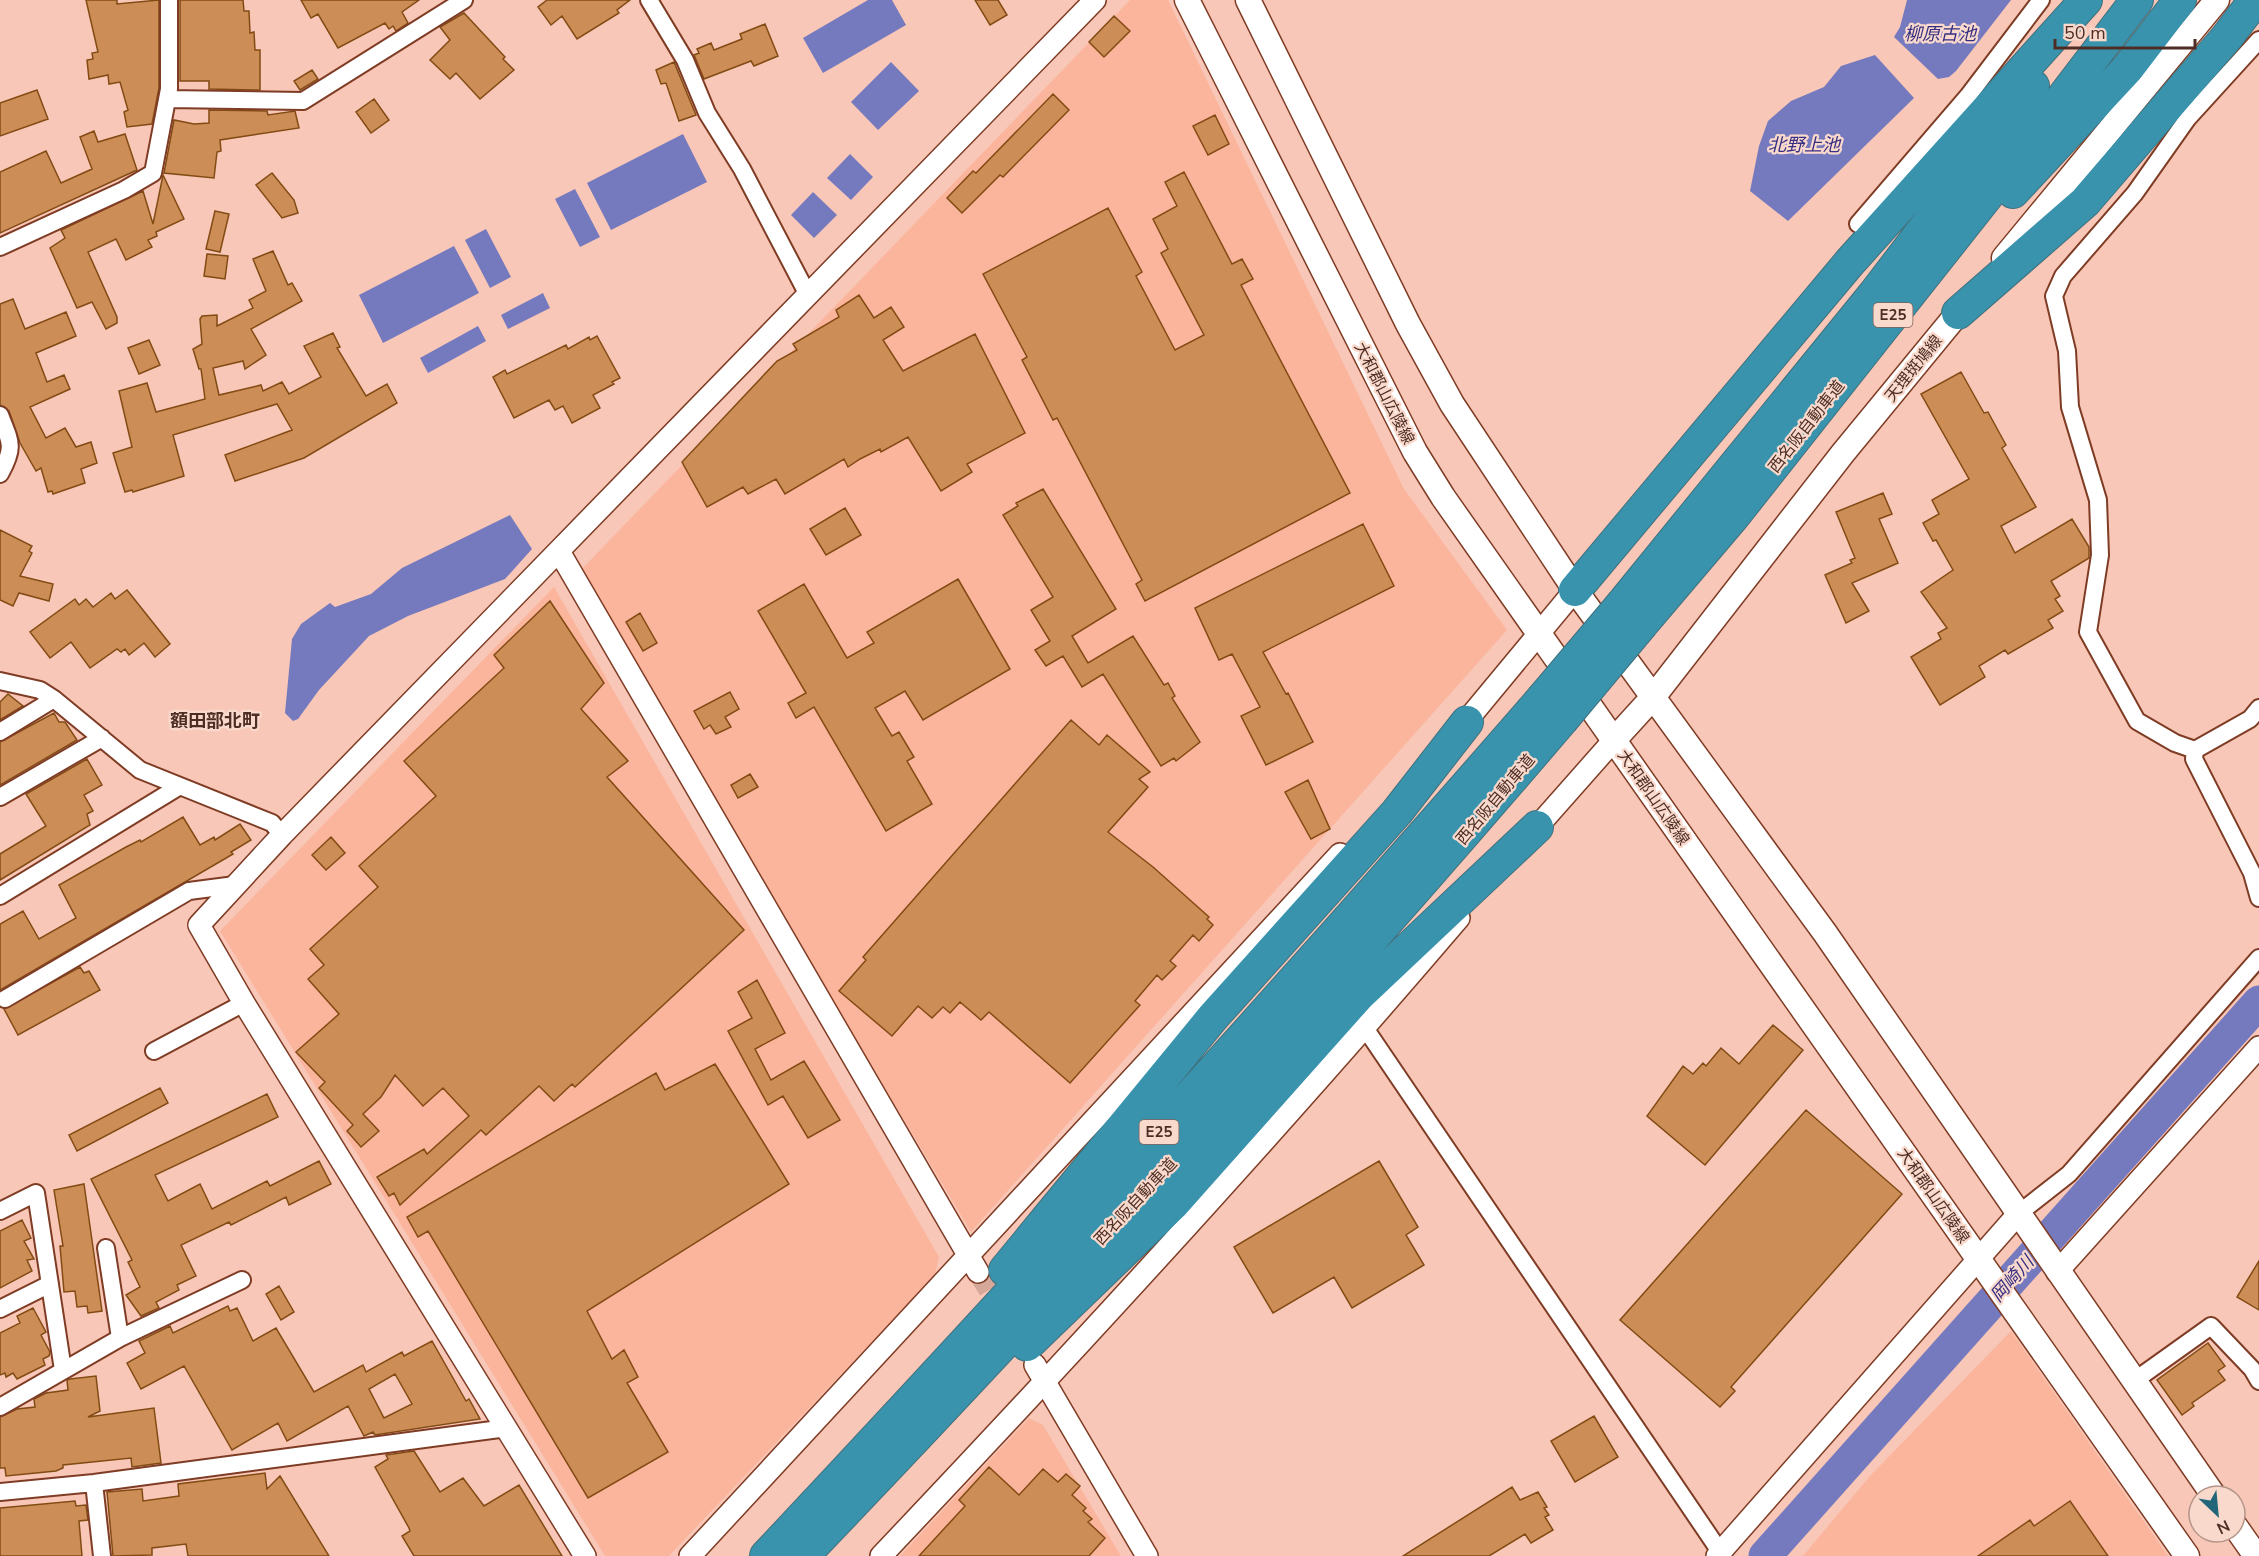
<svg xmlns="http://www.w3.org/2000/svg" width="2259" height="1556" font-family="'Nunito Sans','Noto Sans JP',sans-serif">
  <rect width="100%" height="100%" fill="#f8c7b7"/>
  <!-- built -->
  <path fill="#fbb59d" d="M1130,0H1168L1404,489L1507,630L971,1232L578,573Z
    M554,587L939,1257L935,1275L669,1556H605L220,931Z
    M2011,1331L2168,1556H1803L1870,1476Z
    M1029,1418L1043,1425L1121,1556H900Z"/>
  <!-- water -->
  <path fill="#7579be" d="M868,0H892L906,25L823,73L803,38Z
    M1907,0H2011L1956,71L1949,77L1938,79L1894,37L1900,27Z
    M1875,55L1914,98L1788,221L1750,191L1759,146L1768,121L1791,101L1824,87L1841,66Z
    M891,62L919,91L878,130L851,102Z
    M683,134L707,182L611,230L587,183Z
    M850,154L873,177L851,200L827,178Z
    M575,189L600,237L580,247L555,199Z
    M813,192L837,215L814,238L791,215Z
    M486,229L511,277L490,288L465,240Z
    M454,246L479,293L383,343L359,295Z
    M543,293L550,308L508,329L501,315Z
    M478,326L486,341L428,373L420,358Z
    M510,515L532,549L505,579L408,616L369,636L319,690L298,719L293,721L285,713L292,639L301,624L330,603L335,607L371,594L402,568Z"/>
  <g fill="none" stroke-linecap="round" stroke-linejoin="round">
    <!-- river -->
    <path stroke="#7579be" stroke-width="33" d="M1765,1556L2259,1002"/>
  </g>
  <!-- building -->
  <path fill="#cd8d57" stroke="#834b14" stroke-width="1.5" fill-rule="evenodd" d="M86,0H117V4L159,0V88L152,124L127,127L124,112L128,110L120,82L109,84L108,75L89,79L87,60L93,59L92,53L98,52Z
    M180,0H243L244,11H249L250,33L254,32L255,50H260V90L209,89V81H180Z
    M301,0H419L402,12L408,23L396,31L393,26L389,29L385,23L338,48L318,14L311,18Z
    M547,0H630L617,10L619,13L577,39L562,16L551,25L538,7Z
    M975,0H998L1007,15L990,25Z
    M464,13L505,57L503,59L514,70L480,99L456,73L450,79L430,60L450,40L440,27Z
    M1114,16L1130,31L1104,57L1089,42Z
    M765,24L778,56L754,66L751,61L704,79L694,55L699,53L697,49L711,43L714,50L742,39L740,34Z
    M674,62L696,115L679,121L666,83L661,84L656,70Z
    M312,70L318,79L300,90L294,81Z
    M37,90L48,119L0,136V103Z
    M1053,94L1069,110L1003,177L1000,175L962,213L947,198L973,171L976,173Z
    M374,99L389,120L371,133L356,112Z
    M209,110L267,111L268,115L295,111L299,128L220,140L221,151L217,152L214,178L164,173L174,120L194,124L209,123Z
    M1215,115L1229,144L1208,155L1193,126Z
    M94,131L98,142L125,134L137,170L0,233V172L46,151L61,183L92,169L80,137Z
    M1184,172L1232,264L1242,259L1253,279L1241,285L1350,493L1145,601L1136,584L1142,580L1057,418L1053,420L1022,360L1027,357L983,274L1108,208L1142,272L1136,276L1175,350L1204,335L1161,253L1168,249L1153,219L1177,206L1165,182Z
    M272,173L294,200L298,213L282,218L256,185Z
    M163,175L184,219L156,232L157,236L148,240L152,247L126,260L116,239L88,252L117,317V323L106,329L92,302L77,308L50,248L65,238L61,230L143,191L153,224Z
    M215,211L229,214L220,252L206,249Z
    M273,251L288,285L292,283L302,301L251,329L266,355L245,369L243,361L213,368L219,395L261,385L263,391L282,382L289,394L321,377L304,346L333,333L340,347L337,348L366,396L387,384L397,403L304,458L235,481L225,455L292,430L277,404L173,435L184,476L133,492L132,490L125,492L113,453L132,447L119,391L147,383L156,412L205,399L201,369H199L193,349L202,344L200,319L202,316L217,315V326L253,308L249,300L266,291L253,259Z
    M207,254L228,256L225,279L204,276Z
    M859,295L874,318L891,307L904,327L883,340L903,371L975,334L1025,433L967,464L972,472L941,491L908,437L881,452L880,449L860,459L848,467L844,459L785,494L776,479L748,494L743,487L707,507L682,462L777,361L797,350L793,344L839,317L836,310Z
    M13,299L25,329L66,312L76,336L36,353L47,382L64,375L70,389L30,407L46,438L65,428L76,447L91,442L97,463L81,469L85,483L53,494L52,491L48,492L41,468L36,471L20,443L9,411L0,405V304Z
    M597,336L620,378L612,382L614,384L593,395L600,408L572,423L563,406L555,410L549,400L514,418L493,377L505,370L507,374L566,345L568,349L589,337L590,340Z
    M149,340L160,365L139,374L128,348Z
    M1961,372L1984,413L1988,412L2006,445L2002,448L2036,507L2001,526L2015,553L2072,519L2089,547V558L2051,581L2060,596L2055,599L2063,611L2048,620L2053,628L2008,654L2005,650L1979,666L1985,677L1940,705L1911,657L1941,639L1938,633L1947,628L1921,592L1953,570L1936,540L1933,541L1923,523L1939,514L1932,500L1969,479L1921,394Z
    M1043,489L1116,609L1072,636L1088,663L1133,636L1164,685L1168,683L1175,696L1172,698L1200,742L1176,761L1174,758L1161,766L1103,674L1082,687L1063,656L1046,666L1035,650L1050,641L1031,610L1053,597L1003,515L1018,506L1016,503Z
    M1883,493L1892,514L1879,519L1898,563L1852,583L1869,611L1846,623L1825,575L1852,563L1850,560L1855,558L1836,512Z
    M845,508L861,535L826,555L810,529Z
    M1363,524L1394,586L1263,652L1286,694L1288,693L1313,742L1266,765L1241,716L1260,707L1232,654L1219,660L1195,608Z
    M0,530L32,546L29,551L32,553L20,576L53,584L49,601L19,593L13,606L0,600Z
    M958,579L1010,669L923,720L905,691L875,708L892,736L899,732L914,757L907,761L932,804L886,831L814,707L796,718L788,703L806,693L758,611L804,584L847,658L874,643L867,632Z
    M127,590L170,644L155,657L144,643L129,655L125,649L121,652L117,649L90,668L71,642L50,658L30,632L75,599L79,605L86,599L93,607L111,593L115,599Z
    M550,601L604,683L581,709L628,761L607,777L744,930L575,1087L572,1084L554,1101L539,1086L486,1135L481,1130L400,1205L394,1193L389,1196L377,1177L424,1149L427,1154L469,1116L443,1088L423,1106L395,1075L381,1097L363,1114L379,1131L361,1147L347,1131L353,1125L319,1088L325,1082L296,1052L339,1014L308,979L324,965L310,949L378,887L359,866L436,796L404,761L504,668L494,655Z
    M640,613L657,643L643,651L626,622Z
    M730,692L739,709L725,717L731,727L716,734L710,725L704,729L694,711Z
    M8,694L23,706L0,720V702Z
    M54,713L59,722H65L77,740L0,785V742Z
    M1071,720L1099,745L1107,735L1150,772L1139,779L1148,787L1108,832L1153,867L1209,917L1207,919L1213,925L1199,941L1193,935L1170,961L1176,966L1162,980L1157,975L1135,1001L1140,1005L1070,1083L989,1012L981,1020L960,1002L950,1013L943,1007L932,1018L918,1006L892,1036L839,991L866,960L863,957Z
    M87,759L102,785L84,795L93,811L87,814L90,825L0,880V854L46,826L26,794Z
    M750,774L758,787L738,798L731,785Z
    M1308,780L1330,829L1311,839L1285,792Z
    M183,817L200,845L214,837L215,840L240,824L251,840L231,852L233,854L0,990V924L23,911L39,939L76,918L59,885L126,847L140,840L141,842Z
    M331,837L345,853L326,870L312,855Z
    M80,967L84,973L89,971L100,990L18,1035L4,1009Z
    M757,980L785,1033L755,1049L771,1080L804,1061L840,1120L808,1138L783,1096L768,1105L728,1031L752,1018L738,992Z
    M1773,1025L1803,1050L1705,1165L1647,1116L1683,1066L1693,1074L1703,1063L1706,1066L1721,1048L1739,1064Z
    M715,1064L789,1184L587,1311L612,1359L624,1350L638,1377L627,1383L668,1452L588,1498L428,1231L418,1237L407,1217L656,1073L665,1090Z
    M160,1088L168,1103L77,1151L69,1135Z
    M267,1094L278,1117L155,1175L168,1201L200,1184L212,1209L267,1181L270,1186L319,1161L331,1184L289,1205L286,1197L231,1225L229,1222L181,1245L196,1276L177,1285L179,1290L156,1302L159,1308L141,1316L126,1295L140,1287L128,1262L132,1260L91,1179Z
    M1806,1110L1902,1194L1731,1387L1735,1391L1720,1407L1620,1320Z
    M1379,1161L1418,1227L1406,1235L1424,1265L1352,1308L1334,1277L1273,1313L1234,1247Z
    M84,1184L102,1311L88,1313L87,1306L77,1307L75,1291L64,1292L60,1246H63L54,1190Z
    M22,1220L31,1238L24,1241L34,1259L27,1260L32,1271L0,1288V1231Z
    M2259,1261V1310L2237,1297Z
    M279,1286L294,1312L281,1320L266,1294Z
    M228,1306L230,1311L237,1308L253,1341L276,1328L314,1392L363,1365L366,1372L402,1352L404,1356L432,1341L466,1401L469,1399L480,1419L375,1435L373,1432L364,1436L348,1406L287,1441L278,1423L232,1450L184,1366L141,1389L127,1363L145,1353L139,1341L170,1326L173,1333ZM395,1374L412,1404L384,1418L369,1389Z
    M33,1308L46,1332L41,1335L50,1352L49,1356L43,1359L45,1365L17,1379L13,1373L6,1377L5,1373L0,1375V1333L20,1323L17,1316Z
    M2208,1343L2225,1366L2218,1371L2225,1380L2192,1403L2194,1406L2182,1415L2157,1380Z
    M96,1376L100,1411L88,1417L154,1408L161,1463L132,1467L131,1458L63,1465V1468L56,1471L6,1476L5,1468H0V1417L17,1409L35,1407L34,1399L46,1393L68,1390L67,1380L70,1379Z
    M1594,1416L1618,1457L1575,1482L1551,1441Z
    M414,1451L440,1492L463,1478L484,1506L519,1485L562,1556H414L402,1536L410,1531L409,1528L375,1467L388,1459L386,1455Z
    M989,1467L1019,1495L1043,1469L1058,1482L1066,1474L1080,1486L1072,1495L1086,1508L1083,1511L1092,1519L1088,1522L1105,1538L1089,1556H919L965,1506L959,1500Z
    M265,1473L267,1489L280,1476L329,1556H188L186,1544L152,1548V1555L113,1556L107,1492L142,1489L143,1501L179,1496L178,1484Z
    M1512,1487L1520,1500L1538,1492L1547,1507L1544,1508L1549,1515L1545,1517L1553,1530L1531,1543L1525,1534L1489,1556H1403Z
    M75,1501L76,1506L86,1505L88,1520L79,1521L82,1556H0V1508Z
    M2070,1501L2108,1556H1978L2030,1520L2034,1526Z"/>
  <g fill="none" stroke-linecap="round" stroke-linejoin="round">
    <!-- tertiary-tunnel -->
    <path stroke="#d6a89a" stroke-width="21" stroke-dasharray="21 10" stroke-linecap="butt" d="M978,1272L1005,1316"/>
    <!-- minor casing -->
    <g stroke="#7f3c24" stroke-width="20">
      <path id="minor" d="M649,0L685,60L707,113L742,169L808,295
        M167,99L303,101L464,0
        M1858,224L1968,96L2041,0
        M0,247L124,190L153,173L169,89V0
        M0,415C11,443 15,447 0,474
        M0,681L40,690L54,699L140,770L272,823L282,835
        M2259,708L2250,719L2195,750L2194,759L2252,873L2259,898
        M0,732L54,699
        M2195,750L2175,743L2137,721L2088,632L2100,555L2098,500L2070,407L2067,351L2054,296L2063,276L2135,193L2188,118L2259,40
        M0,797L102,738
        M0,896L180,786
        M5,999L189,891L235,885
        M1365,1028L1723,1556
        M154,1051L244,1003
        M0,1211L36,1193L63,1370
        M2018,1214L2069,1174L2259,958
        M106,1248L120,1338
        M0,1309L50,1284
        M2134,1381L2211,1326L2252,1369L2259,1381
        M0,1407L120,1338L242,1280
        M94,1483L102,1556
        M0,1492L94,1483L507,1428"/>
    </g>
    <!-- tertiary casing -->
    <g stroke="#7f3c24" stroke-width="24">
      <path id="tertiary" d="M560,553L978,1272
        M1459,730L1575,590
        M1530,835L1614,740
        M2057,1272L2259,1047
        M1035,1365L1147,1556
        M585,1556L244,1003L199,925L282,835L1095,0
        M690,1556L1340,854
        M881,1556C1078,1348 1273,1136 1459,918
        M1717,1556L2018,1214"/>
    </g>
    <!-- secondary casing -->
    <g stroke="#7f3c24" stroke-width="27">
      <path id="secondary" d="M1187,0L1415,452L1443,497L2187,1556
        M1248,0L1408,324L1452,404L1575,590L1825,933L2214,1496
        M2004,258L2217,0
        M1614,740L1654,696L1843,453L1968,301
        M2235,1526L2256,1556"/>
    </g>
    <!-- motorway casing -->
    <g stroke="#41707d" stroke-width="34">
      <path id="motorway" d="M2013,192L2128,68L2180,0
        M1958,313L2085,202L2227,37L2255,0
        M1575,590L1850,262L2086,0
        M1623,603L1875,293L2033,86
        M1642,624L1733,517L2002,177L2137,0
        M1005,1270L1213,1017L1397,812L1467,722
        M1027,1345L1173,1204L1359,995L1537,827
        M766,1556C1030,1275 1289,990 1542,699
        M803,1556C1063,1284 1318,1006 1562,720"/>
    </g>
    <!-- minor -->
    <use href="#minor" stroke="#fff" stroke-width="16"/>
    <!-- tertiary -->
    <use href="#tertiary" stroke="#fff" stroke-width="21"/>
    <!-- secondary -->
    <use href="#secondary" stroke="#fff" stroke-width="24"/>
    <!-- motorway -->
    <use href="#motorway" stroke="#3a93ad" stroke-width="32"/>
    <!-- motorway-bridge casing -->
    <g stroke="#41707d" stroke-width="34" stroke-linecap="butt">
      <path id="motorway-bridge" d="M1542,699L1623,603
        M1562,720L1642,624"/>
    </g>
    <!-- motorway-bridge -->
    <use href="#motorway-bridge" stroke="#3a93ad" stroke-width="32"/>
  </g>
  <g text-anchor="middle" stroke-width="4.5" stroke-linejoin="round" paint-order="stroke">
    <!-- shield labels -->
    <g fill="#fad9cd" stroke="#826157" stroke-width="1.5">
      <rect x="1873.5" y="303" width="39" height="24" rx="4.5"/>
      <rect x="1139.5" y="1120" width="39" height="24" rx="4.5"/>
    </g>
    <g font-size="15" font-weight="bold" fill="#4e2e24">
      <text x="1893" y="320">E25</text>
      <text x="1159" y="1137">E25</text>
    </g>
    <!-- street labels -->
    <g font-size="16" fill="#4e2e24" stroke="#fad9cd">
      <text transform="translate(1913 368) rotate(-51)" y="6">天理斑鳩線</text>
      <text transform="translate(1385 393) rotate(63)" y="6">大和郡山広陵線</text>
      <text transform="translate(1806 426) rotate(-52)" y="6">西名阪自動車道</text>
      <text transform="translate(1654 797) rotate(55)" y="6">大和郡山広陵線</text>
      <text transform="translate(1495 799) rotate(-50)" y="6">西名阪自動車道</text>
      <text transform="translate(1934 1195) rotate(55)" y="6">大和郡山広陵線</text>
      <text transform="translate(1135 1201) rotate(-47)" y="6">西名阪自動車道</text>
    </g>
    <!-- water labels -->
    <g font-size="18" font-style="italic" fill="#342f82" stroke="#fad9cd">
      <text x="1940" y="40">柳原古池</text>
      <text x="1804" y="151">北野上池</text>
      <text transform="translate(2012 1279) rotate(-48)" y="6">岡崎川</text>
    </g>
    <!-- neighbourhood labels -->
    <g font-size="18" font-weight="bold" fill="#4e2e24" stroke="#fad9cd">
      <text x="215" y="727">額田部北町</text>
    </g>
  </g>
  <!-- north arrow -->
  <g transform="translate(2217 1514) rotate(154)"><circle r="28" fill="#fad9cd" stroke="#b59589" stroke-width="1.5"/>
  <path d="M0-4.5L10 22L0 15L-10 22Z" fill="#246679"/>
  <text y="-9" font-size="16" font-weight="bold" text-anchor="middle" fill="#4e2e24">N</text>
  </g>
  <!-- scale -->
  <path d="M2055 39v9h140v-9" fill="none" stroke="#4e2e24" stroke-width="3"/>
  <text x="2064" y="39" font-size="18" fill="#4e2e24" stroke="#fad9cd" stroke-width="4.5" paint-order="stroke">50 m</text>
</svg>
